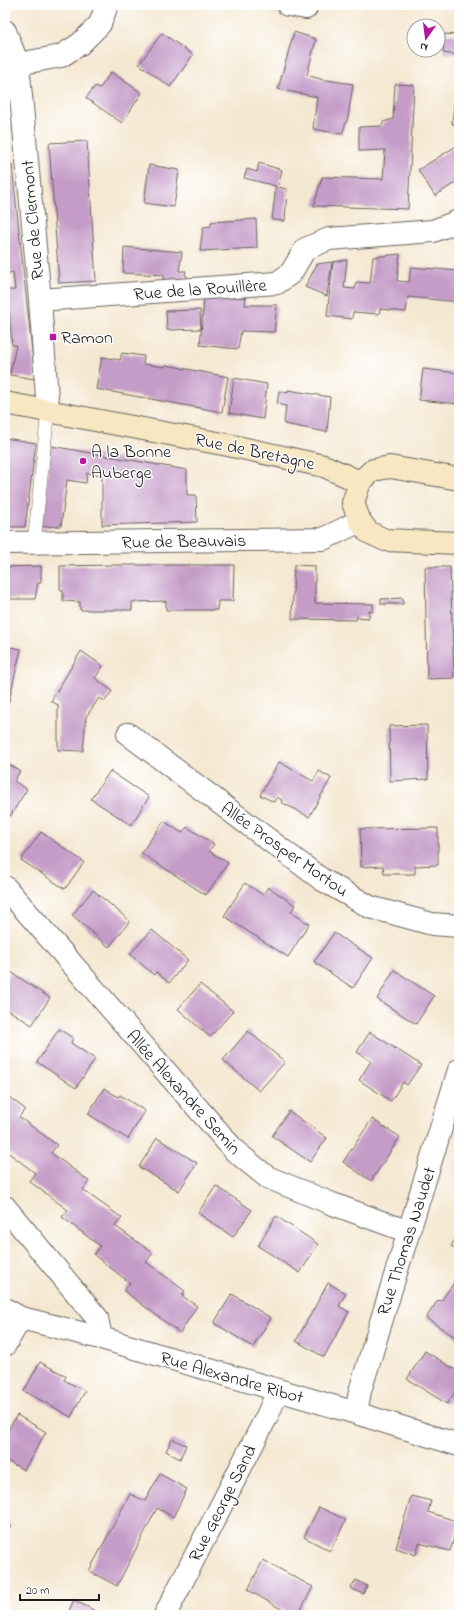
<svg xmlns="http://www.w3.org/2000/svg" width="464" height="1620" font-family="'Indie Flower',sans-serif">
  <rect width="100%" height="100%" fill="#fff"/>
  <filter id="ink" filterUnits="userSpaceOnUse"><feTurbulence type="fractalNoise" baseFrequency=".025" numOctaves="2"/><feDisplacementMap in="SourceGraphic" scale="8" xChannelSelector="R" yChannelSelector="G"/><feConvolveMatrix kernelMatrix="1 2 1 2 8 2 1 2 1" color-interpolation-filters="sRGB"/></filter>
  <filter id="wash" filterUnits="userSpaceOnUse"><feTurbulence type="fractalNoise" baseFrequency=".012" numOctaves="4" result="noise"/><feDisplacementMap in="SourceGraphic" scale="16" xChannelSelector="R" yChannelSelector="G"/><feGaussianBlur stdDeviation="0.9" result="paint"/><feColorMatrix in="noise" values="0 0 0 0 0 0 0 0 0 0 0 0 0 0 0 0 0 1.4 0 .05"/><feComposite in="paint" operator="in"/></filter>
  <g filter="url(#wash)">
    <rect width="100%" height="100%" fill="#f5e8d2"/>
    <g id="blocks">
      <!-- building -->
      <path fill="#c59cc8" d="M294,32L316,39L307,75L320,79L353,84L348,117L342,134L313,129L317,97L278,89Z
        M162,33L193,55L170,87L139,64Z
        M445,34L459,35V55L443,53Z
        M458,67H459V125L452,124Z
        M111,72L142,93L122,123L86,98L95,86L100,88Z
        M395,84L414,85L408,209L314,206L322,177L383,179L385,150L359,151V127L382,126L383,122L393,119Z
        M87,141L96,281L59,283L49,143Z
        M458,145L459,180L435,196L418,170Z
        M259,163L282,170L278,187L287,189L285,221L272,220L276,186L244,178L247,169L257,172Z
        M5,165H12L35,379L10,375L16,345H12L7,290H15L13,272L5,274Z
        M149,165L179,170L174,207L144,203Z
        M256,219L257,248L200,251L203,227L211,226V222Z
        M124,247L182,252L179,271H186L185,275L187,276L185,282H163L164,275L123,273Z
        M400,254L397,281L409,282L411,267L459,271V302L408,297L406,312L380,309L379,314L353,312L352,319L327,316L333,262L347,260L344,288L355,289L356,282L370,283L373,257Z
        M332,262L327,296L305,287L317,264Z
        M246,297L245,305H277L274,332L241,331L238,349L200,345L204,299Z
        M200,310L201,329L167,330L166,311Z
        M122,353L144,356L143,364L165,367L166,365L228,377L222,412L96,389L102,357L120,360Z
        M423,369L459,373V404L419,400Z
        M234,378L267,384L263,419L229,413Z
        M288,390L330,397L327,432L284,424L286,406L277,404L279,391L288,393Z
        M5,438L36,443L25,527H5Z
        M51,446L187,470V495H196L197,522L102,525V475L87,473L86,483L67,480L61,526L40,527Z
        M113,565H234L233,601H218L217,610H166V601L132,602V610H80V602L63,601V591L60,589V566Z
        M294,565L315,566V603L373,604V612L369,611V618L357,617L356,620L292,619Z
        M41,566V583H38L35,599H5V567Z
        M425,567H450L454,678L427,679Z
        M403,598V604H381V599Z
        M5,646L21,649L7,709H5Z
        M81,651L103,666L95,678L112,691L105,701L99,698L86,717L83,751L58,750V705L51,701Z
        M427,725L428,779L390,781L389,726Z
        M5,762L20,771L14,781L27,789L9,818L5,815Z
        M279,762L313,781L319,771L331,778L309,817L281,802L282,800L277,797L274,802L260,795Z
        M110,771L149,797L131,825L91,799Z
        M164,821L182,833L187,827L214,844L209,851L228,863L206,895L141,853Z
        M438,828V865L415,866V874H384L383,866L361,867L360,829Z
        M41,832L84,862L65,889L21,860Z
        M245,883L263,895L268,887L295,905L291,912L309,924L288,957L224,916Z
        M93,890L130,921L109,947L72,915Z
        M152,930L188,960L169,983L156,972L154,975L130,954Z
        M334,933L373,958L353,988L314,962Z
        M394,970L434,996L416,1024L377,999Z
        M11,972L50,998L32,1025L5,1008V981Z
        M200,984L233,1011L210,1037L178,1009Z
        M59,1029L73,1038L71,1043L95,1059L76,1088L37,1062Z
        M248,1031L285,1062L259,1091L223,1060Z
        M370,1032L421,1065L407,1085L403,1082L391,1101L359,1080L371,1061L357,1052Z
        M104,1088L118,1097L120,1095L145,1111L128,1139L88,1114Z
        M5,1094L25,1109L19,1117L57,1145L51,1153L89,1181L83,1190L122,1218L115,1226L153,1253L146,1262L185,1291L182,1296L197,1306L180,1333L124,1291L130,1283L94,1255L100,1246L62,1217L68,1210L29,1181L35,1173L5,1150Z
        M289,1111L327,1138L310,1162L272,1136Z
        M372,1119L400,1137L371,1181L343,1162Z
        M157,1138L197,1163L179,1191L139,1167Z
        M216,1186L252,1210L233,1237L198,1213Z
        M276,1216L318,1244L300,1273L258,1246Z
        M459,1233V1252L451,1246Z
        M455,1281L459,1283V1336L458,1339L426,1318L438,1300L441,1301Z
        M328,1283L346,1293L339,1306L349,1312L324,1357L296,1341Z
        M232,1294L271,1318L253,1347L214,1323Z
        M425,1351L459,1372V1386L447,1404L407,1379Z
        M40,1362L66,1376L64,1380L85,1391L71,1417L24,1391Z
        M17,1415L46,1432L24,1470L5,1460V1435Z
        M172,1439L186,1445L180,1459L166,1451Z
        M160,1474L187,1489L173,1517L157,1508L117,1586L89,1571L130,1494L145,1501Z
        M411,1496L431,1501L428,1512L459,1522L450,1551L419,1543L416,1555L396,1548Z
        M319,1507L346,1520L330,1551L304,1537Z
        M5,1523L11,1526L5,1536Z
        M263,1560L313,1587L298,1615L283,1610L248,1590Z
        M356,1580L367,1586L363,1594L351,1588Z
        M74,1600L103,1615H67Z"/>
    </g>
  </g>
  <g filter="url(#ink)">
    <use href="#blocks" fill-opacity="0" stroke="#68635c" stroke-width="1"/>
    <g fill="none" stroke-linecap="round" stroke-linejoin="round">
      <!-- service casing -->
      <g stroke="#68635c" stroke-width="14">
        <path id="service" d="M34,543L48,411"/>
      </g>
      <!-- minor casing -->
      <g stroke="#68635c" stroke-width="24">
        <path id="minor" d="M288,5L306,8
          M5,31L18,64L40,300L48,411
          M18,64L61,56L80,44L100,24L107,5
          M40,300L277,283L291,273L305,249L329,239L433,231L459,221
          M128,734L321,879L370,907L432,924L459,926
          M5,887L235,1151L267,1177L330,1203L409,1232
          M5,1207L97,1318L101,1338
          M5,1309L21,1318L101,1338L356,1413L459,1445
          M5,1345L21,1318
          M356,1413L360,1391L395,1276L459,1070
          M165,1615L267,1416L278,1391"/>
      </g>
      <!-- tertiary casing -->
      <g stroke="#68635c" stroke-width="24">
        <path id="tertiary" d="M5,543L323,539L360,521"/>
      </g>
      <!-- secondary casing -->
      <g stroke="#68635c" stroke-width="24">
        <path id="secondary" d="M5,403L228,445L324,466L360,482
          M459,479L390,467L373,470L360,482L353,503L360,521L368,532L385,540L459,543"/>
      </g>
      <!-- service -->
      <use href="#service" stroke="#fff" stroke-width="13"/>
      <!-- minor -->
      <use href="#minor" stroke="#fff" stroke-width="22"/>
      <!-- tertiary -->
      <use href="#tertiary" stroke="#fff" stroke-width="22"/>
      <!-- secondary -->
      <use href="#secondary" stroke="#f7e8c3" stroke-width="22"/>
    </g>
  </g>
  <!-- markers -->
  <g fill="#b5179e" stroke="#fff" stroke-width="1.5">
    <rect x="49" y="333" width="8" height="8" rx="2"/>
    <circle cx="83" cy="461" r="4"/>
  </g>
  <g text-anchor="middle" stroke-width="3" stroke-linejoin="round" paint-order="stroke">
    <!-- street labels -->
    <g font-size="18" fill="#1c1c1c" stroke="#fff">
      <text transform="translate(32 220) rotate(-95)" y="6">Rue de Clermont</text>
      <text transform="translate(200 289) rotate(-4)" y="6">Rue de la Rouillère</text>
      <text transform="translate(255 451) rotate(12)" y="6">Rue de Bretagne</text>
      <text transform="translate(184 541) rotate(-1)" y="6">Rue de Beauvais</text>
      <text transform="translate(285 849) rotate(35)" y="6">Allée Prosper Mortou</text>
      <text transform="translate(184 1092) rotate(48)" y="6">Allée Alexandre Semin</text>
      <text transform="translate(406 1241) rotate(-72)" y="6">Rue Thomas Naudet</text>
      <text transform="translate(232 1377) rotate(16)" y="6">Rue Alexandre Ribot</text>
      <text transform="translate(222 1503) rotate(-63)" y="6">Rue George Sand</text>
    </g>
    <!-- poi labels -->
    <g font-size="18" fill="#1c1c1c" stroke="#fff" text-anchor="start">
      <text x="61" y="343">Ramon</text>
      <text x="91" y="457">A la Bonne<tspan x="91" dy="21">Auberge</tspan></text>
    </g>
  </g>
  <!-- margin -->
  <rect width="464" height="1620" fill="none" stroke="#fff" stroke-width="20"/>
  <!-- north arrow -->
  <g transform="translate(426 38) rotate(194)"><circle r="19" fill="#ffffff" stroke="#a4a4a4"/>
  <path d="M0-3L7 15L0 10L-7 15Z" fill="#b5179e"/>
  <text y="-6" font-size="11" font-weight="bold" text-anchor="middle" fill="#1c1c1c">N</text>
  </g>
  <!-- scale -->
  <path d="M20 1594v6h79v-6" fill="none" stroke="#1c1c1c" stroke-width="2"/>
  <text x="26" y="1594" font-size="12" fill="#1c1c1c" stroke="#ffffff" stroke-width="3" paint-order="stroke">20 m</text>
</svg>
